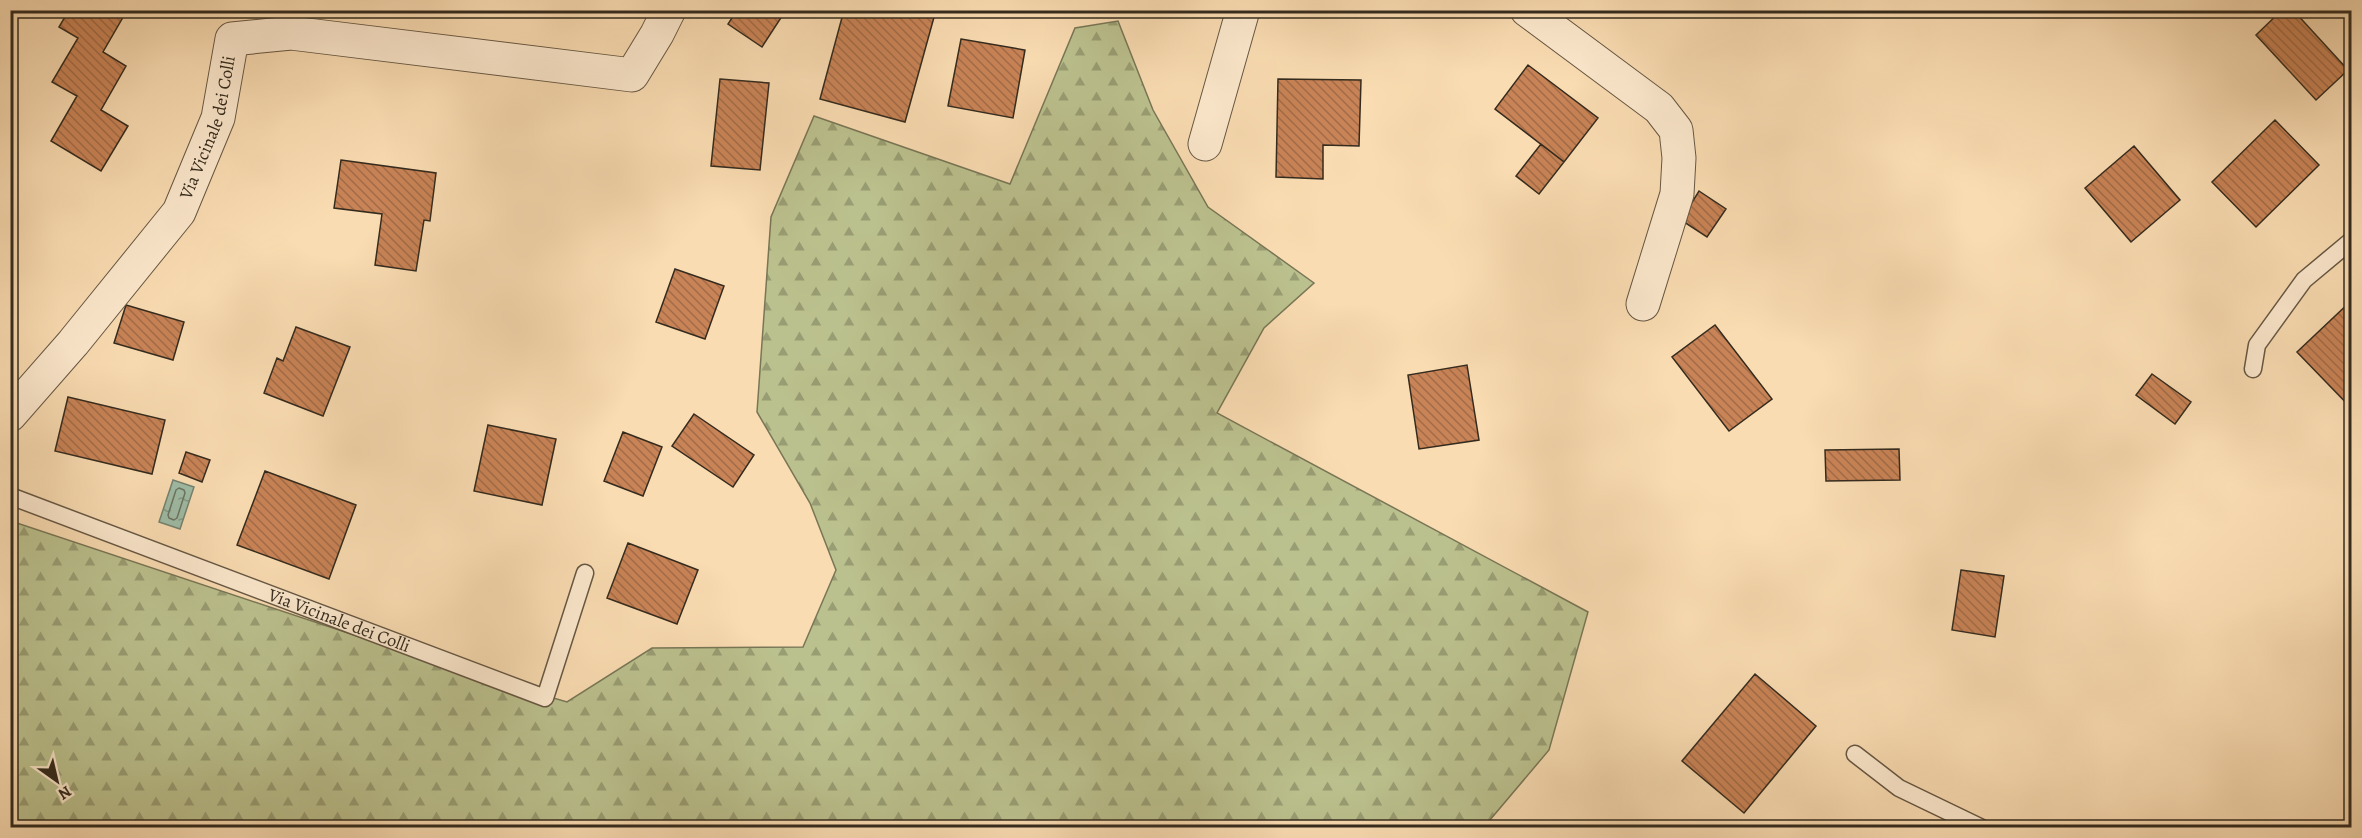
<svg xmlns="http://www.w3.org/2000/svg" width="2362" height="838" font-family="Alegreya,serif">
  <defs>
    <pattern id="forest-firs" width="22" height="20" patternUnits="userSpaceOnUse" patternTransform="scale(1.5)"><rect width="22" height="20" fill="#bbc18e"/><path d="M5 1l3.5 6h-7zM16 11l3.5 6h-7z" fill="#999d73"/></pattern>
    <pattern id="water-ripples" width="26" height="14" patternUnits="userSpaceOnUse" patternTransform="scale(1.5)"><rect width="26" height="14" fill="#9fbca6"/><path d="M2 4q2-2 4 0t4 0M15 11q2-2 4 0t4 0" fill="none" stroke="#829987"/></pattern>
    <pattern id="building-back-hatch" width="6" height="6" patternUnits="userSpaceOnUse" patternTransform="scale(1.5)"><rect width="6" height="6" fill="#c88356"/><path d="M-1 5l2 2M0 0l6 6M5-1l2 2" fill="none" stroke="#a36b47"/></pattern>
  </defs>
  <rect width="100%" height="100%" fill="#fadcb2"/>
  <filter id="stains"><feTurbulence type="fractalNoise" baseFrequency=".00333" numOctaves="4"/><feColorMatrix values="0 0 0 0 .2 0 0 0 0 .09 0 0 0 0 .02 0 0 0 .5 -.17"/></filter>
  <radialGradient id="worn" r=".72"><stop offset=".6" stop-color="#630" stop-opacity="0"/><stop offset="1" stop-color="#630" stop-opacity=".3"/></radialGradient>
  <!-- forest -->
  <path fill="url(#forest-firs)" stroke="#787656" stroke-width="1.5" d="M1118,21L1153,110L1208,207L1314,283L1264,328L1217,413L1588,612L1549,750L1484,827L11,828V521L468,673L567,702L652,648L803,647L836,570L810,503L757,412L771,217L814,116L1010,184L1075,28Z"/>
  <!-- water -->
  <path fill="url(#water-ripples)" stroke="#748270" stroke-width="1.5" d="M173,480L194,487L180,529L159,522Z"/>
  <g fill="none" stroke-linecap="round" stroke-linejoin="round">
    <!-- shore -->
    <path stroke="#6a7462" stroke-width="1.5" d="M179,488L184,490L185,493L177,518L174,520L169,518L168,515L176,490Z"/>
  </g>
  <!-- building -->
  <path fill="url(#building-back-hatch)" stroke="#342b1e" stroke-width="1.5" d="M69,10H122L126,12L103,52L126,66L101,110L128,126L101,171L51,141L77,96L52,82L78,38L59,27Z
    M737,10H786L762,47L728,24Z
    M844,10H936L905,122L820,99Z
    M2282,10H2293L2348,70L2316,100L2256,35Z
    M961,39L1025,50L1013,118L948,106Z
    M1528,65L1598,118L1564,162L1495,109Z
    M720,79L769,83L760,170L711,166Z
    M1278,79L1361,80L1359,146L1323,145V179L1276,177Z
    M2275,120L2319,165L2256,227L2212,182Z
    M1541,144L1564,162L1539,194L1516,176Z
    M2134,146L2180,200L2131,242L2085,188Z
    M341,160L436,173L430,221L424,220L416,271L375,265L382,214L334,208Z
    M1699,191L1726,209L1707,237L1681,220Z
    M675,269L724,286L705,339L656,322Z
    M2352,300V409L2297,352Z
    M126,305L184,322L173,360L114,343Z
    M1715,325L1772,399L1729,431L1672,357Z
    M296,327L350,347L323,416L264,393L277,358L283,361Z
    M1467,365L1479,440L1419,449L1408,375Z
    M2152,374L2191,402L2175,424L2136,395Z
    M68,397L165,420L152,474L55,451Z
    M694,414L754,455L733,487L672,446Z
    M488,425L556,439L542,505L474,491Z
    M623,432L662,447L643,496L604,481Z
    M1899,449L1900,480L1826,481L1825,450Z
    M186,452L210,460L202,482L179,473Z
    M265,471L356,505L329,579L237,545Z
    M628,543L698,570L677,624L607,598Z
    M1961,570L2004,576L1995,637L1952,630Z
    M1755,674L1816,726L1744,813L1682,761Z"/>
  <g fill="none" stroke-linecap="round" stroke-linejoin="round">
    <!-- lane casing -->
    <g stroke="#665743" stroke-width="19">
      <g id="lane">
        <path d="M2253,369L2257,345L2304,280L2352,240"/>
        <path id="s1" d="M10,496L545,698L585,573"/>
        <path d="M1855,754L1899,788L1982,828"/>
      </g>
    </g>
    <!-- street casing -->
    <g stroke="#665743" stroke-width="35">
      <g id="street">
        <path d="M1527,10L1659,108L1676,130L1679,158L1677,194L1643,304"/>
        <path d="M1205,144L1243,10"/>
        <path id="s2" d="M10,415L73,343L179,212L218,118L232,39L291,33L632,75L657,34L669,10"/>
      </g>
    </g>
    <!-- lane -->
    <use href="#lane" stroke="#fce8cd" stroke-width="16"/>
    <!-- street -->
    <use href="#street" stroke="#fce8cd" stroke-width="33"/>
  </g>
  <g text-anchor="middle" stroke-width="6" stroke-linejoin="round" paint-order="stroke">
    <!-- street labels -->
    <g font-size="18" fill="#342b1e" stroke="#fce8cd">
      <text dy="6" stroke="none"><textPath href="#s2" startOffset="354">Via Vicinale dei Colli</textPath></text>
      <text dy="6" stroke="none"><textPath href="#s1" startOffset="352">Via Vicinale dei Colli</textPath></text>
    </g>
  </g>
  <!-- margin -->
  <rect width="2362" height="838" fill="none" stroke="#fadcb2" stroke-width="36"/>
  <rect x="12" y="12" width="2338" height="814" fill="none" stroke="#342b1e" stroke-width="3"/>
  <rect x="18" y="18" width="2326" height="802" fill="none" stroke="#342b1e" stroke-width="1.5"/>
  <!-- north arrow -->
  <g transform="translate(57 781) rotate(146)" stroke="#fce8cd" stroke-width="4.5" paint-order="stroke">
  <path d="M0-4.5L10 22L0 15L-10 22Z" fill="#342b1e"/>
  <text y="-9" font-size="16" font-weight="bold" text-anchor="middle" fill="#342b1e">N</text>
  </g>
  <rect width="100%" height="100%" filter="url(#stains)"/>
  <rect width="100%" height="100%" fill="url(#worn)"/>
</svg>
